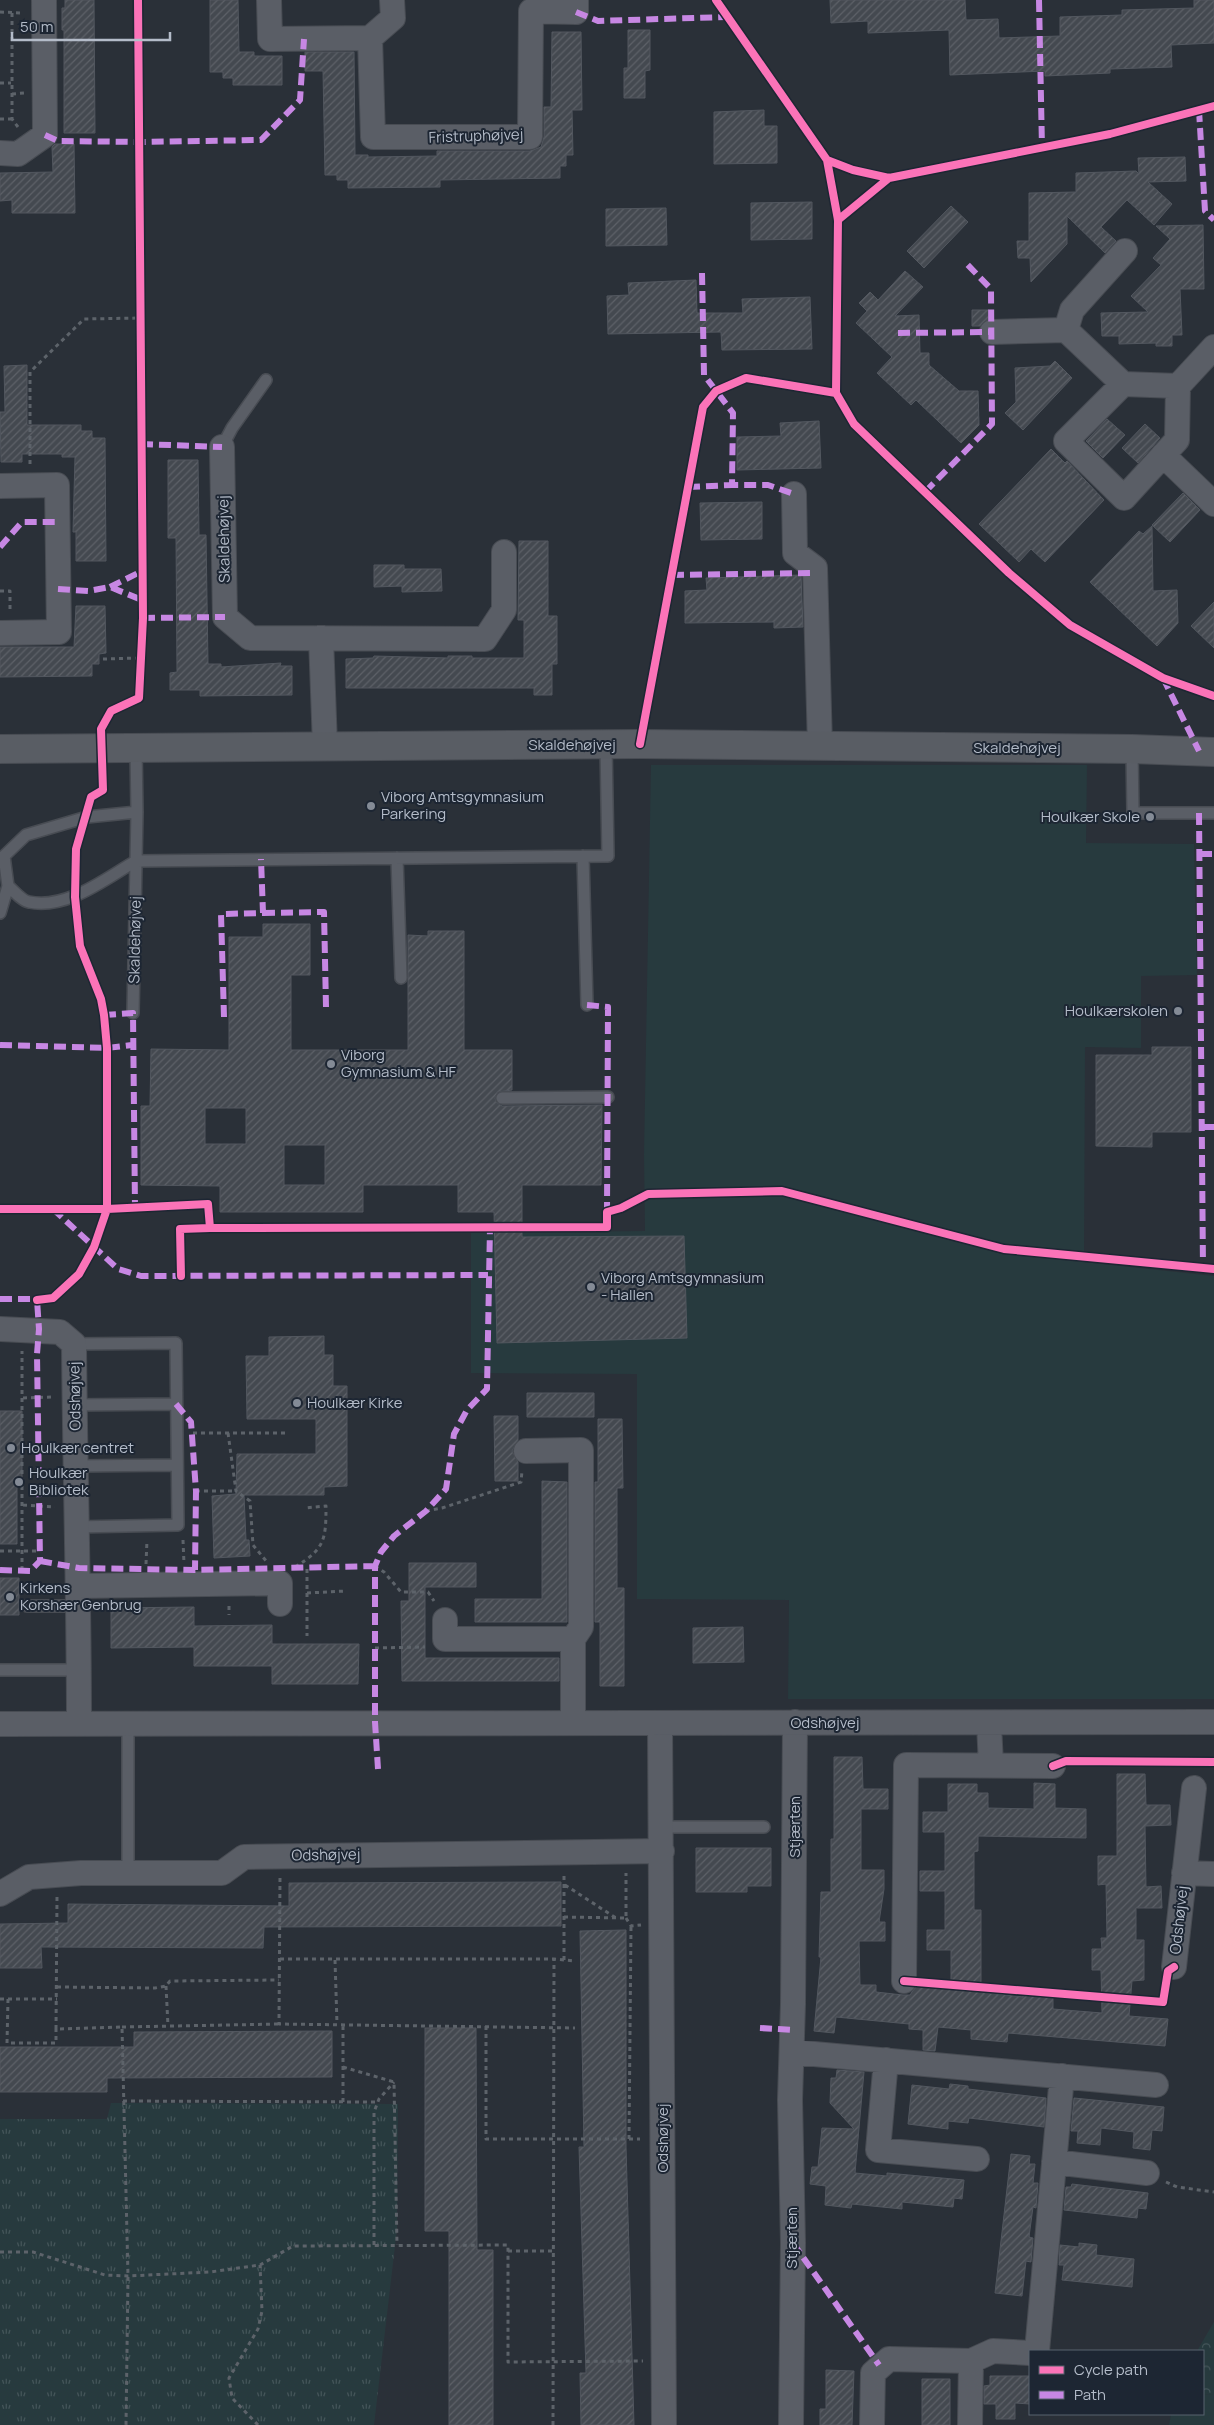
<svg xmlns="http://www.w3.org/2000/svg" width="1214" height="2425" font-family="Manrope,sans-serif">
  <defs>
    <pattern id="forest-crowns" width="20" height="18" patternUnits="userSpaceOnUse" patternTransform="scale(1.25)"><rect width="20" height="18" fill="#273a3e"/><path d="M2 6a3 3 0 1 1 6 0M12 15a3 3 0 1 1 6 0" fill="none" stroke="#445559"/></pattern>
    <pattern id="park-tufts" width="24" height="20" patternUnits="userSpaceOnUse" patternTransform="scale(1.25)"><rect width="24" height="20" fill="#273a3e"/><path d="M3 7l-1-3M5 7V3M7 7l1-3M15 17l-1-3M17 17v-4M19 17l1-3" fill="none" stroke="#445559"/></pattern>
    <pattern id="building-hatch" width="6" height="6" patternUnits="userSpaceOnUse" patternTransform="scale(1.25)"><rect width="6" height="6" fill="#444950"/><path d="M-1 1l2-2M0 6l6-6M5 7l2-2" fill="none" stroke="#5d6168"/></pattern>
  </defs>
  <rect width="100%" height="100%" fill="#2a3038"/>
  <!-- grass -->
  <path fill="#273a3e" d="M651,765H1087L1086,843L1194,844L1197,975L1141,976V1048L1085,1047L1084,1262L1214,1276V1699H788L789,1600L637,1599V1374L471,1373V1233L645,1231L644,1155Z
    M1203,2394L1214,2395V2425H1169L1171,2414H1203Z"/>
  <!-- forest -->
  <path fill="url(#forest-crowns)" d="M1214,2322V2395L1203,2394V2351H1197Z"/>
  <!-- park -->
  <path fill="url(#park-tufts)" d="M111,2103L398,2104L397,2229L374,2425H0V2119H107Z"/>
  <!-- building -->
  <path fill="url(#building-hatch)" stroke="#52575f" fill-rule="evenodd" d="M65,0H94L95,133H64V30H62V8H65Z
    M210,0H238L239,52H254V56H282V85H233V78H223V72H210Z
    M830,0H965L966,20L998,19L999,38L1060,36V17L1122,15V10L1194,8V0H1214V43L1171,45L1172,67L1110,69V73L1045,76V71L950,75L949,30L868,33V21L831,23Z
    M628,30H650V70L645,71V98H624V68H628Z
    M552,32H581L582,110H572L573,155H566V166H560V178L440,180V187L348,188V180H337V175H325L323,71H305V52H354L355,155H368V157L437,156V151H530L541,147L544,137V107H551Z
    M764,110V126H777V163L714,164V112Z
    M55,144H74L75,213H12V200L0,201V173L53,172L52,147Z
    M1185,157L1186,181L1148,182L1172,204L1154,225L1127,200L1101,227L1116,241L1105,253L1067,216V244L1031,282L1030,258H1018L1017,241H1029V193L1076,192V173L1136,171L1139,174L1138,158Z
    M812,202V239L751,240V203Z
    M951,206L968,222L924,268L907,251Z
    M666,208L667,245L606,246V209Z
    M1203,225L1204,289H1180L1182,335H1172V346H1156V343L1119,344V336H1102L1101,313L1148,312L1131,296L1161,265L1153,258L1170,239L1156,226Z
    M905,271L923,287L895,316L919,315L920,353H929V365L959,391H978L979,425L961,443L916,400L911,405L877,373L892,357L856,323L867,311L859,303L870,292L878,300Z
    M696,280L697,313H743L742,299L810,297L812,349L722,350L721,332L608,334L607,296L629,295L628,283Z
    M972,310H989V319L980,326H972Z
    M1055,361L1072,378L1023,430L1005,413L1016,402L1015,368L1050,366Z
    M27,365V425H81V431H92V438H105L106,561H76V532H73L75,457H62V454H22V462H1L0,412H5L4,366Z
    M1107,419L1125,435L1103,458L1086,441Z
    M819,421L821,468L737,470V437L781,436L780,423Z
    M1145,424L1160,438L1138,463L1122,448Z
    M1051,449L1065,463L1067,461L1104,500L1045,562L1031,549L1019,562L979,524Z
    M168,460H198L199,535H206L208,664H221V667L281,663L280,666H292V695L200,696V690H170V673L177,672L176,538H168Z
    M1183,493L1200,510L1170,542L1152,525Z
    M762,502V539L701,540L700,503Z
    M1152,526L1153,591L1177,590L1178,623L1157,646L1090,582L1139,531L1143,534Z
    M519,541H548V616H557V664H552V695H534V688H346V659L373,658L374,656L448,658V656H472V658H524V620H518Z
    M374,565H404V569H441L442,591L402,592V586L374,587Z
    M801,575L803,627L774,628V622L685,623V591L707,590L706,578Z
    M1214,602V648L1191,626Z
    M76,606H105L106,653L99,654V664H92V676L0,677V647H74Z
    M263,924H310V975H291V1050H408V935L428,936V931H464V1050H512V1090L498,1092L495,1098L496,1102L502,1106L602,1105L601,1185H522V1237L684,1236L687,1338L497,1343L494,1212H458V1185H363V1212H220V1186L141,1185V1106H150L151,1049L229,1050V937H263ZM205,1108H246V1144H205ZM284,1145H325V1185H284Z
    M1152,1047H1191V1132H1152V1147L1096,1146V1055H1152Z
    M324,1336V1355H333V1386H347V1486L324,1487V1495H244L246,1540H249L250,1556L214,1558L212,1496L236,1494L237,1454H316V1419H247L246,1356H269V1337Z
    M527,1393H594V1417H527Z
    M0,1411H22V1484H17V1544H0Z
    M494,1416H518V1440L512,1451L518,1462V1481H495Z
    M598,1419H622L623,1488H617V1588H624V1686H600V1622H595V1482H598Z
    M542,1481L567,1482V1622H475V1599H542Z
    M409,1563H476V1587H425V1658H559V1681H402L401,1601H409Z
    M0,1578H19V1615H0Z
    M194,1607V1626L272,1625V1644H359L358,1684H272V1666H194V1647L111,1648V1608Z
    M743,1627L744,1662L693,1663V1628Z
    M834,1757H862L863,1789H888V1809H861V1870H884V1889L879,1922H885V1941H859L860,1985H876V1992L903,1995H910L916,1986L940,1989L942,1986L951,1988V1950H927V1930H945V1891H920V1871H945V1832H923V1812H948V1784H977V1793H988V1808L1034,1809V1783L1055,1784V1808L1086,1809V1838L978,1836V1851L974,1852V1910H981V1992L1023,1997V1995L1053,1997V2009L1102,2013L1101,1970H1092V1949H1102L1101,1938H1107L1106,1884L1098,1885V1856H1117V1774H1145L1146,1805H1170L1171,1825L1145,1826L1146,1887L1161,1886L1162,1908H1136V1940H1144V1980L1132,1981L1129,2016L1168,2019L1165,2046L1008,2033L1007,2042L971,2039V2030L938,2027L935,2051L923,2050V2030L909,2029V2024L836,2017L834,2033L814,2031L821,1957H819L821,1892H831V1839H834Z
    M696,1848H771V1886H747V1892H696Z
    M561,1882V1926L264,1927L263,1948L41,1947L42,1968H0V1924L68,1923V1904L289,1906V1883Z
    M626,1930V2146L634,2425H581L580,2373H586L579,2147H584L580,1931Z
    M425,2028H476L477,2250H493V2425H449V2231H425Z
    M332,2031V2077L107,2078V2092H0V2047H134V2032Z
    M837,2070L864,2072L855,2173L887,2176V2173L964,2180L962,2199L954,2198L953,2207L902,2202V2209L852,2204L851,2208L825,2205L826,2186L810,2184L812,2167H818L822,2128L854,2129L830,2103L831,2078H836Z
    M950,2084L968,2086V2089L1046,2098L1044,2127L969,2118L968,2123L948,2121V2129L908,2124L912,2085L949,2089Z
    M1074,2098L1164,2107L1162,2131L1152,2130L1150,2150L1133,2148L1134,2132L1101,2128L1100,2145L1077,2143L1078,2131H1071Z
    M1011,2154L1030,2156L1029,2164H1035L1033,2183H1038L1036,2208L1033,2207L1029,2237L1033,2238L1031,2262L1026,2261L1022,2296L995,2293Z
    M1072,2184L1148,2193L1146,2209L1138,2208L1137,2218L1064,2210L1066,2187H1071Z
    M1079,2243L1097,2245L1096,2255L1134,2259L1132,2287L1062,2280L1064,2265H1059L1060,2245L1079,2247Z
    M826,2370L854,2371L852,2425H820V2409H826Z
    M990,2376H1030V2404L1015,2403V2419H996V2404H984V2386L990,2385Z
    M922,2379H950V2425H922Z"/>
  <g fill="none" stroke-linecap="round" stroke-linejoin="round">
    <!-- lane casing -->
    <g stroke="#484c53" stroke-width="14">
      <path id="lane" d="M222,447L232,428L266,380
        M1132,749L1133,813H1214
        M137,812L87,817L26,835L4,856L8,886C14,891 22,901 29,902C67,910 106,878 136,861L608,856L606,745
        M583,856L587,1005
        M397,858L401,978
        M0,913L8,886
        M133,1013L137,812L136,748
        M502,1098L608,1097
        M74,1344L176,1343L178,1525L75,1527
        M74,1405L176,1404
        M76,1466L177,1465
        M27,1606H79
        M0,1670H79
        M662,1827H764
        M128,1873V1724"/>
    </g>
    <!-- street casing -->
    <g stroke="#484c53" stroke-width="26">
      <path id="street" d="M269,0L270,39L370,38L373,137H530L531,11L576,12V0
        M370,38L393,18L392,0
        M0,153L18,154L45,135L44,0
        M1066,330L1072,310L1125,251
        M992,332L1066,330L1123,384L1178,386L1214,347
        M1123,384L1066,441L1124,498L1177,440L1178,386
        M222,447L225,617L250,638L485,639L504,610V552
        M1163,455L1214,504
        M0,486L57,485L59,632L0,633
        M794,494L795,553L815,568L820,746
        M321,638L325,746
        M0,1329L60,1332L74,1344C75,1471 79,1597 79,1724
        M526,1451L581,1450V1627L573,1639
        M79,1586L280,1583V1604
        M445,1620V1639H573V1722
        M660,1723L664,2425
        M0,1724L1214,1722
        M989,1724L991,1765
        M1184,1873L1214,1874
        M0,1894L29,1877L81,1873H222L244,1857L662,1851
        M1174,1967L1194,1788
        M904,1981L906,1765L1053,1766
        M792,2052L1156,2085
        M886,2060L878,2150L977,2159
        M1054,2162L1147,2173
        M1037,2351L1062,2076
        M791,2425L793,2243L790,2100L793,2004L795,1722
        M872,2425L873,2373L889,2359L971,2361L993,2351L1030,2353
        M970,2425L971,2361"/>
    </g>
    <!-- secondary casing -->
    <g stroke="#484c53" stroke-width="30">
      <path id="secondary" d="M0,749L640,744L1132,749L1214,752"/>
    </g>
    <!-- path -->
    <path stroke="#5d636a" stroke-width="3" stroke-dasharray="4 4" stroke-linecap="butt" d="M0,12L22,13
      M12,13V119L18,127
      M0,83H11
      M12,94L24,93
      M0,119H12
      M30,464V372L84,319L141,318
      M0,591H10V611
      M103,659L141,658
      M23,1398L54,1397
      M193,1433H287
      M228,1433L236,1491L250,1501L253,1545L267,1562
      M196,1491H236
      M23,1505L55,1507
      M426,1511L442,1508L521,1482L522,1471
      M183,1540L184,1564
      M0,1551H40
      M146,1564L147,1540
      M375,1566L384,1572L401,1592H428L434,1601
      M295,1567C325,1549 326,1539 326,1506L305,1508
      M307,1569V1636
      M22,1570V1351
      M307,1593L346,1591
      M229,1606V1615
      M375,1648L425,1647
      M280,1878L279,2024L575,2028
      M565,1885L616,1918
      M57,1897L56,2029L122,2027L128,2276L126,2425
      M564,1917L626,1918V1873
      M626,1918L631,1926L641,1925
      M280,1959H554L575,1961
      M335,1960L337,2024
      M564,1960V1875
      M166,1986L168,2026
      M57,1987L155,1988L166,1986L170,1981L279,1980
      M0,1999H57
      M8,1999L7,2043H56V2029
      M486,2026V2139H640
      M122,2027L279,2024
      M343,2067L394,2082L397,2245
      M123,2101L379,2102
      M343,2102V2026
      M629,2139L631,1926
      M1166,2182L1177,2187L1214,2192
      M374,2245V2112L379,2099L394,2082
      M508,2251H554
      M0,2252H33L105,2275L128,2276L210,2272L260,2265L293,2246L508,2245V2362L643,2361
      M258,2425L232,2398L229,2378L258,2329L262,2311L260,2265
      M553,2425L554,1959"/>
    <!-- lane -->
    <use href="#lane" stroke="#5a5e66" stroke-width="11"/>
    <!-- street -->
    <use href="#street" stroke="#5a5e66" stroke-width="24"/>
    <!-- secondary -->
    <use href="#secondary" stroke="#595d64" stroke-width="28"/>
    <!-- quiet -->
    <path stroke="#c787e3" stroke-width="6" stroke-dasharray="12 6" stroke-linecap="butt" d="M1039,0L1042,148
      M576,12L598,21L726,17
      M1199,110L1205,211L1214,220
      M45,135L58,141L141,142L261,140L300,100L304,39
      M702,273L704,375L733,413L732,485H768L794,494
      M898,333L992,332
      M141,444L222,447
      M688,487L732,485
      M925,492L992,424L991,289L966,263
      M0,547L22,522H57
      M672,575L815,573
      M110,587L142,571
      M58,589L88,591L110,587L142,600
      M143,618L225,617
      M1163,678L1199,751
      M1199,813L1203,1268
      M1200,854H1214
      M263,913L324,912L326,1007
      M587,1005L608,1007L607,1212
      M104,1015L133,1013L135,1208
      M224,1017L221,914L263,913L261,859
      M0,1045L107,1048L132,1045
      M1202,1127H1214
      M53,1209L118,1269L141,1276L488,1275
      M0,1299H40
      M176,1404L191,1422L196,1491L195,1570
      M40,1561L79,1568L195,1570L375,1566
      M0,1570L30,1571L40,1561L37,1354L39,1329L37,1300
      M378,1769L375,1722V1566L381,1552L394,1536L426,1511L446,1489L454,1434L467,1410L487,1389L490,1227
      M760,2028L793,2030
      M793,2243L879,2365"/>
    <!-- cycleway casing -->
    <g stroke="#1d2633" stroke-width="11">
      <path id="cycleway" d="M716,0L827,160L838,220L836,393L854,424L1009,573L1070,625L1163,678L1214,696
        M827,160L853,170L889,178L1110,134L1214,106
        M838,220L889,178
        M640,744L703,407L716,391L746,378L836,393
        M0,1209H107L208,1204L210,1228L607,1227V1212L621,1208L648,1194L782,1191L1004,1249L1214,1269
        M181,1276L180,1229L210,1228
        M37,1300L53,1298L79,1274L94,1247L107,1209V1048L104,1015L101,999L80,946L75,897L76,849L91,797L103,790L101,729L111,711L139,698L143,618L138,0
        M1053,1766L1066,1761L1214,1762
        M904,1981L1163,2002L1168,1971L1174,1967"/>
    </g>
    <!-- cycleway -->
    <use href="#cycleway" stroke="#fb73b8" stroke-width="8"/>
  </g>
  <!-- markers -->
  <g fill="#848b96" stroke="#1d2633" stroke-width="2">
    <circle cx="371" cy="806" r="5"/>
    <circle cx="1150" cy="817" r="5"/>
    <circle cx="1178" cy="1011" r="5"/>
    <circle cx="331" cy="1064" r="5"/>
    <circle cx="591" cy="1287" r="5"/>
    <circle cx="297" cy="1403" r="5"/>
    <circle cx="11" cy="1448" r="5"/>
    <circle cx="19" cy="1482" r="5"/>
    <circle cx="10" cy="1597" r="5"/>
  </g>
  <g text-anchor="middle" stroke-width="4" stroke-linejoin="round" paint-order="stroke">
    <!-- street labels -->
    <g font-size="15" fill="#b4bcc9" stroke="#1d2633">
      <text transform="translate(476 136) rotate(-2)" y="5">Fristruphøjvej</text>
      <text transform="translate(224 539) rotate(-91)" y="5">Skaldehøjvej</text>
      <text x="572" y="750">Skaldehøjvej</text>
      <text x="1017" y="753">Skaldehøjvej</text>
      <text transform="translate(135 940) rotate(-89)" y="5">Skaldehøjvej</text>
      <text transform="translate(75 1396) rotate(-91)" y="5">Odshøjvej</text>
      <text x="825" y="1728">Odshøjvej</text>
      <text transform="translate(795 1827) rotate(-90)" y="5">Stjærten</text>
      <text transform="translate(326 1855) rotate(-1)" y="5">Odshøjvej</text>
      <text transform="translate(1179 1920) rotate(-84)" y="5">Odshøjvej</text>
      <text transform="translate(663 2138) rotate(-90)" y="5">Odshøjvej</text>
      <text transform="translate(792 2238) rotate(-90)" y="5">Stjærten</text>
    </g>
    <!-- poi labels -->
    <g font-size="15" fill="#b4bcc9" stroke="#1d2633" text-anchor="start">
      <text x="381" y="802">Viborg Amtsgymnasium<tspan x="381" dy="17">Parkering</tspan></text>
      <text x="1140" y="822" text-anchor="end">Houlkær Skole</text>
      <text x="1168" y="1016" text-anchor="end">Houlkærskolen</text>
      <text x="341" y="1060">Viborg<tspan x="341" dy="17">Gymnasium &amp; HF</tspan></text>
      <text x="601" y="1283">Viborg Amtsgymnasium<tspan x="601" dy="17">- Hallen</tspan></text>
      <text x="307" y="1408">Houlkær Kirke</text>
      <text x="21" y="1453">Houlkær centret</text>
      <text x="29" y="1478">Houlkær<tspan x="29" dy="17">Bibliotek</tspan></text>
      <text x="20" y="1593">Kirkens<tspan x="20" dy="17">Korshær Genbrug</tspan></text>
    </g>
  </g>
  <!-- legend -->
  <rect x="1029" y="2350" width="175" height="65" fill="#1d2633" stroke="#59626f"/>
  <rect x="1039" y="2366" width="25" height="8" fill="#fb73b8" stroke="#59626f"/>
  <text x="1074" y="2375" font-size="15" fill="#b4bcc9">Cycle path</text>
  <rect x="1039" y="2391" width="25" height="8" fill="#c787e3" stroke="#59626f"/>
  <text x="1074" y="2400" font-size="15" fill="#b4bcc9">Path</text>
  <!-- scale -->
  <path d="M12 32v8h158v-8" fill="none" stroke="#b4bcc9" stroke-width="2.5"/>
  <text x="20" y="32" font-size="15" fill="#b4bcc9" stroke="#1d2633" stroke-width="4" paint-order="stroke">50 m</text>
</svg>
